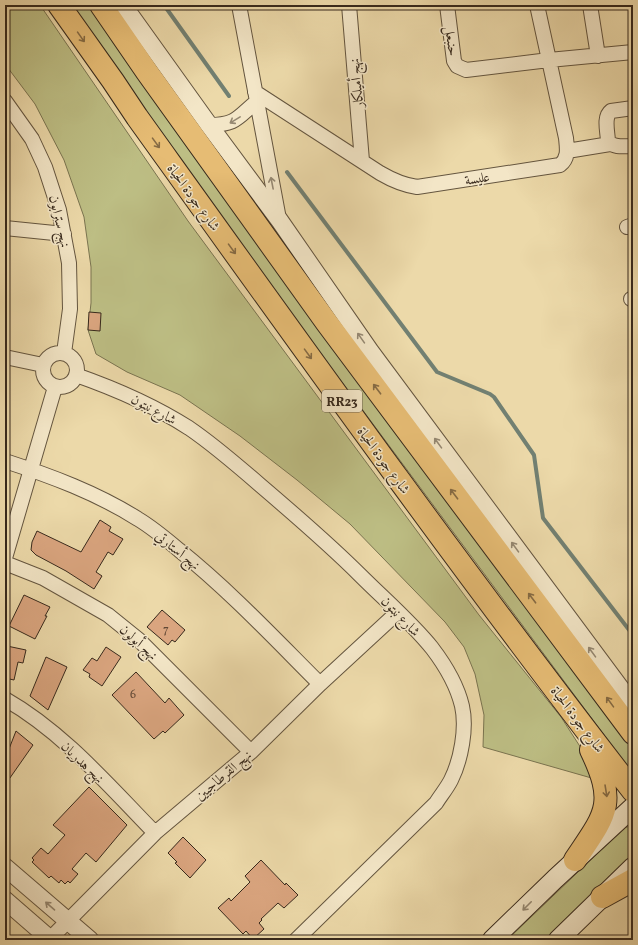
<svg xmlns="http://www.w3.org/2000/svg" width="638" height="945" font-family="Vollkorn,Amiri,serif">
  <rect width="100%" height="100%" fill="#ecd9a9"/>
  <filter id="stains"><feTurbulence type="fractalNoise" baseFrequency=".005" numOctaves="4"/><feColorMatrix values="0 0 0 0 .2 0 0 0 0 .09 0 0 0 0 .02 0 0 0 .5 -.17"/></filter>
  <radialGradient id="worn" r=".72"><stop offset=".6" stop-color="#630" stop-opacity="0"/><stop offset="1" stop-color="#630" stop-opacity=".3"/></radialGradient>
  <!-- green -->
  <path fill="#bdbe84" stroke="#7a7450" d="M5,5H40L188,221L479,615L561,717L590,762L595,779L483,747L484,715L475,674L464,647L445,622L350,524L297,480L240,436L180,395L127,372L96,354L88,330L91,303V267L84,217L64,160L35,104L5,64Z
    M70,5H96L633,737V774L211,206Z
    M633,825V853L545,940H507L624,828Z"/>
  <g fill="none" stroke-linecap="round" stroke-linejoin="round">
    <!-- stream -->
    <path stroke="#728072" stroke-width="4" d="M164,5L229,96
      M287,172L437,372L490,394L494,397L534,455L543,518L633,635"/>
  </g>
  <!-- building -->
  <path fill="#daa57f" stroke="#37291c" d="M89,312L101,313L100,331L88,330Z
    M100,520L111,527L109,531L123,539L113,555L108,552L96,572L102,576L94,589L66,571L36,555L31,550L32,542L37,531L81,552Z
    M24,595L50,607L45,616H47L35,639L9,626Z
    M162,610L185,630L175,642L172,640L168,645L147,627Z
    M7,646L26,650L23,663L18,662L14,680L5,678V655Z
    M106,647L121,657L102,686L89,677L90,674L83,670L92,658L97,661Z
    M46,657L67,667L48,710L30,696Z
    M136,672L165,703L169,698L184,715L165,733L163,731L154,739L112,695Z
    M16,731L33,745L5,785V754H7Z
    M89,787L127,825L96,862L86,853L72,869L78,874L70,883L68,881L65,884L61,880L59,883L51,876L49,878L32,862L34,860L32,858L41,848L48,854L65,835L53,825Z
    M183,837L206,860L190,878L175,863L177,862L168,853Z
    M261,860L285,885L286,883L298,895L284,908L278,903L261,919L262,920L259,923L264,929L253,939L246,931L243,934L218,908L229,898L231,901L250,882L245,876Z"/>
  <g fill="none" stroke-linecap="round" stroke-linejoin="round">
    <!-- minor casing -->
    <g stroke="#64553f" stroke-width="16">
      <path id="minor" d="M239,5L279,219
        M349,5L362,161
        M447,5L454,61L457,66L466,70L549,60L633,52
        M590,5L598,56
        M255,92L380,173C392,180 403,185 417,187L560,165C569,158 567,148 566,138L537,5
        M5,101L32,139L45,167L59,210L69,263L70,309L64,353
        M633,108L611,111C603,117 608,133 608,142C615,148 624,146 633,146
        M209,125C236,125 237,118 256,102
        M567,151L610,144
        M627,227L633,225
        M5,228L64,234
        M631,299H633
        M43 370a17 17 0 1 1 34 0a17 17 0 1 1-34 0Z
        M5,357L43,365
        M76,375C116,389 153,405 189,428C214,445 237,465 260,485C294,514 328,543 360,575C384,599 411,622 432,648C445,665 457,685 462,706C467,728 461,760 451,780C447,788 441,795 436,803L296,940
        M5,461C51,476 97,493 138,519C153,528 166,539 179,550C230,591 274,638 320,684
        M5,558L55,387
        M5,563L43,578L108,615L139,640L251,752
        M5,699C63,732 109,786 155,833
        M49,940L155,833L251,752L320,684L398,612"/>
    </g>
    <!-- tertiary casing -->
    <g stroke="#64553f" stroke-width="19">
      <path id="tertiary" d="M123,5L209,125L280,221L370,351L633,705
        M5,867L90,940
        M5,900L51,940"/>
    </g>
    <!-- secondary casing -->
    <g stroke="#37291c" stroke-width="21">
      <path id="secondary" d="M492,940L555,879L633,807
        M558,940L633,867"/>
    </g>
    <!-- trunk casing -->
    <g stroke="#37291c" stroke-width="24">
      <path id="trunk" d="M59,5L113,81L137,117C300,344 462,571 633,791
        M101,5L147,72L327,323L633,733
        M575,860C606,814 617,804 591,750
        M602,897L633,880"/>
    </g>
    <!-- minor -->
    <use href="#minor" stroke="#f3e6c7" stroke-width="14"/>
    <!-- tertiary -->
    <use href="#tertiary" stroke="#f3e6c7" stroke-width="17"/>
    <!-- secondary -->
    <use href="#secondary" stroke="#f3e6c7" stroke-width="19"/>
    <!-- trunk -->
    <use href="#trunk" stroke="#e6bc74" stroke-width="22"/>
  </g>
  <!-- one-way arrows -->
  <defs><path id="oneway-shaft" d="M-6 0H5M1.5-3L5.5 0L1.5 3" fill="none" stroke-width="1.6" stroke-linecap="round" stroke-linejoin="round"/></defs>
  <g stroke="#866b44">
    <use href="#oneway-shaft" transform="translate(81 37) rotate(55)"/>
    <use href="#oneway-shaft" transform="translate(156 143) rotate(54)"/>
    <use href="#oneway-shaft" transform="translate(232 249) rotate(54)"/>
    <use href="#oneway-shaft" transform="translate(308 354) rotate(54)"/>
    <use href="#oneway-shaft" transform="translate(377 389) rotate(-127)"/>
    <use href="#oneway-shaft" transform="translate(454 494) rotate(-127)"/>
    <use href="#oneway-shaft" transform="translate(532 598) rotate(-127)"/>
    <use href="#oneway-shaft" transform="translate(610 702) rotate(-126)"/>
    <use href="#oneway-shaft" transform="translate(606 791) rotate(81)"/>
  </g>
  <g stroke="#958872">
    <use href="#oneway-shaft" transform="translate(235 120) rotate(149)"/>
    <use href="#oneway-shaft" transform="translate(272 183) rotate(-101)"/>
    <use href="#oneway-shaft" transform="translate(361 338) rotate(-125)"/>
    <use href="#oneway-shaft" transform="translate(438 443) rotate(-126)"/>
    <use href="#oneway-shaft" transform="translate(515 547) rotate(-126)"/>
    <use href="#oneway-shaft" transform="translate(592 652) rotate(-126)"/>
    <use href="#oneway-shaft" transform="translate(50 906) rotate(-139)"/>
    <use href="#oneway-shaft" transform="translate(527 906) rotate(135)"/>
  </g>
  <g text-anchor="middle" stroke-width="3" stroke-linejoin="round" paint-order="stroke">
    <!-- number labels -->
    <g font-size="12" fill="#604835">
      <text x="166" y="633">7</text>
      <text x="133" y="698">6</text>
    </g>
    <!-- shield labels -->
    <rect fill="#f3e6c7" stroke="#6f624f" stroke-width="1" x="322" y="390" width="40" height="22" rx="3"/>
    <g font-size="13" font-weight="bold" fill="#37291c">
      <text x="342" y="406">RR23</text>
    </g>
    <!-- street labels -->
    <g font-size="14" fill="#37291c" stroke="#f3e6c7">
      <text transform="translate(452 41) rotate(82)" y="5">حنبعل</text>
      <text transform="translate(356 83) rotate(-95)" y="5">نهج أميلكار</text>
      <text transform="translate(477 178) rotate(-9)" y="5">عليسة</text>
      <text transform="translate(194 197) rotate(54)" y="5">شارع جودة الحياة</text>
      <text transform="translate(60 221) rotate(77)" y="5">نهج سترابون</text>
      <text transform="translate(154 409) rotate(28)" y="5">شارع نبتون</text>
      <text transform="translate(384 460) rotate(54)" y="5">شارع جودة الحياة</text>
      <text transform="translate(178 550) rotate(39)" y="5">نهج أستارتي</text>
      <text transform="translate(401 616) rotate(46)" y="5">شارع نبتون</text>
      <text transform="translate(139 642) rotate(42)" y="5">نهج أبولون</text>
      <text transform="translate(578 719) rotate(53)" y="5">شارع جودة الحياة</text>
      <text transform="translate(83 762) rotate(44)" y="5">نهج هدريان</text>
      <text transform="translate(223 775) rotate(-40)" y="5">نهج القرطاجيين</text>
    </g>
  </g>
  <!-- margin -->
  <rect width="638" height="945" fill="none" stroke="#ecd9a9" stroke-width="20"/>
  <rect x="6" y="6" width="626" height="933" fill="none" stroke="#37291c" stroke-width="2"/>
  <rect x="10" y="10" width="618" height="925" fill="none" stroke="#37291c"/>
  <rect width="100%" height="100%" filter="url(#stains)"/>
  <rect width="100%" height="100%" fill="url(#worn)"/>
</svg>
